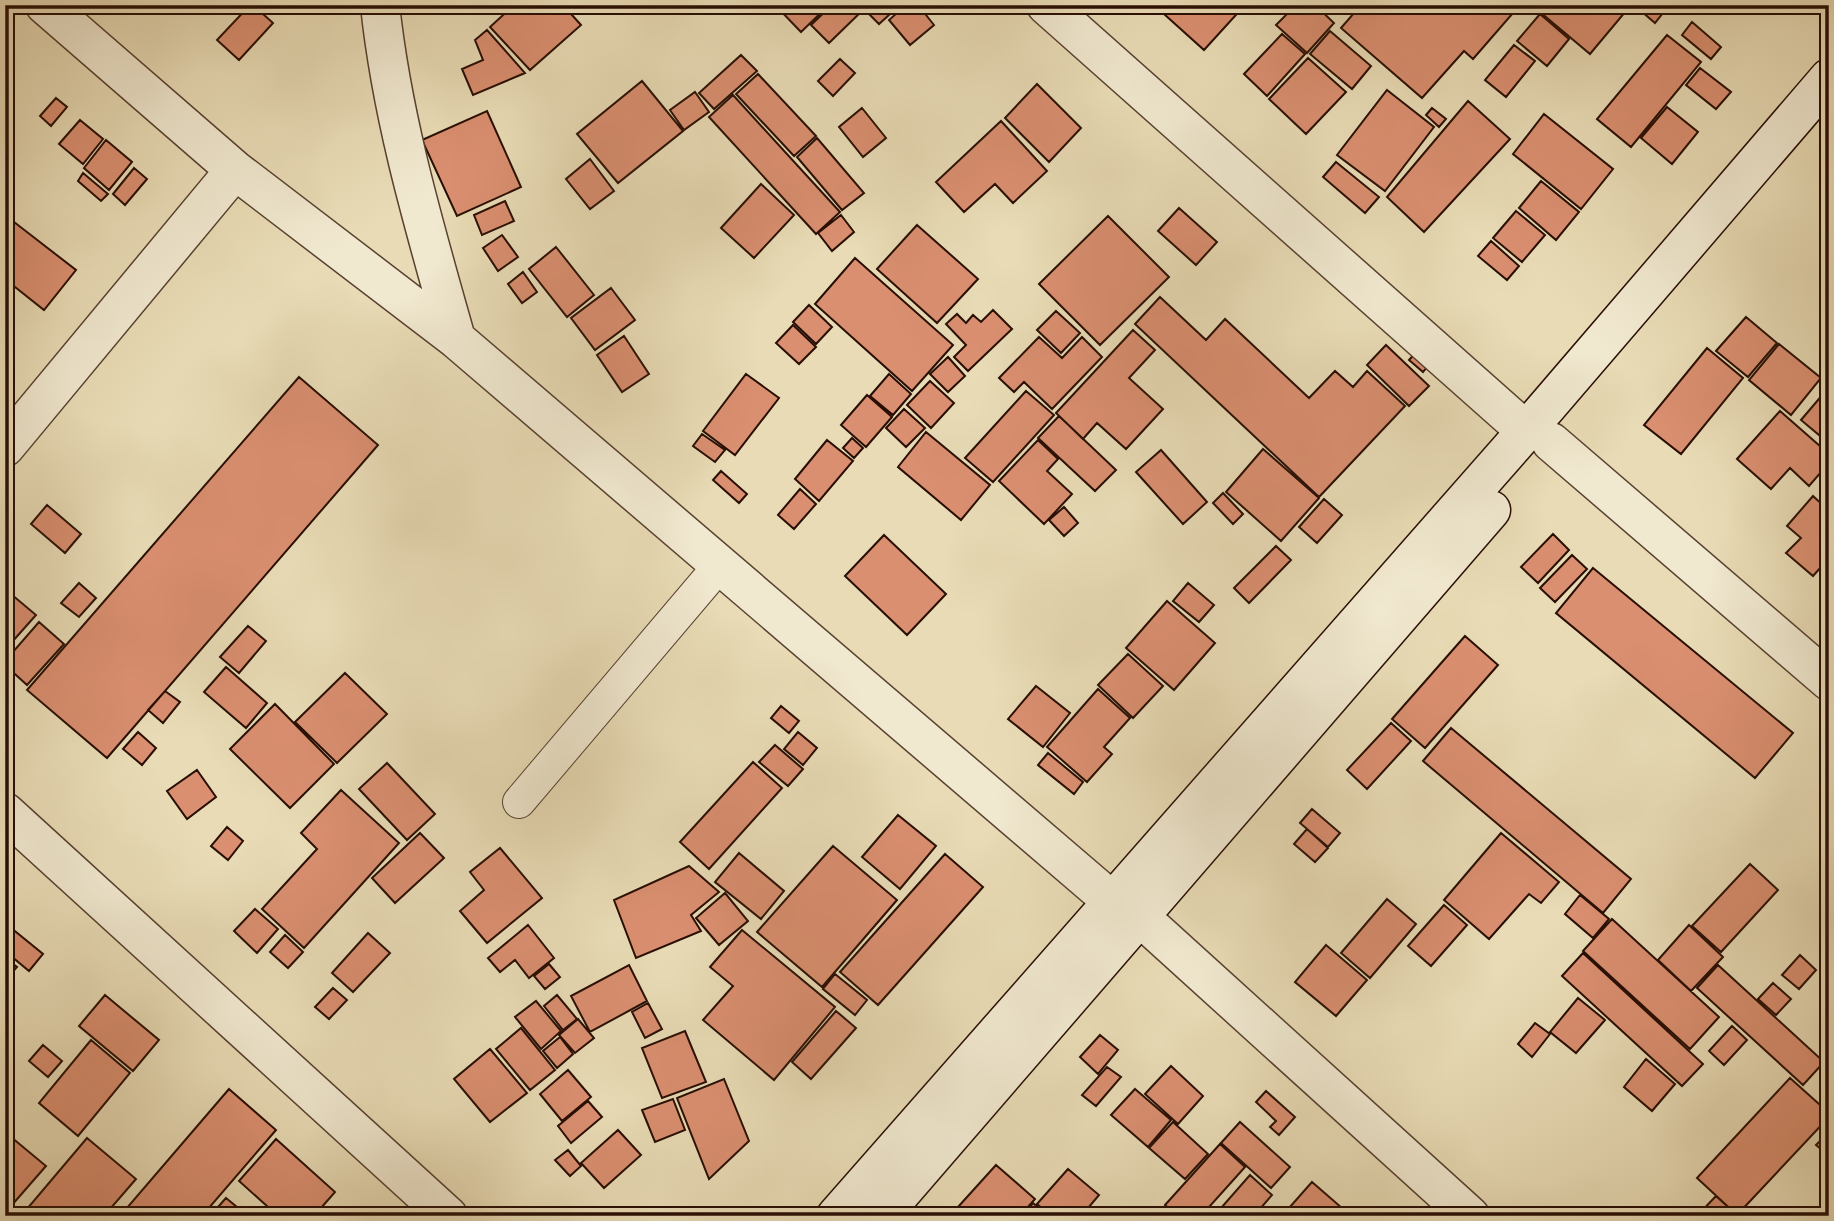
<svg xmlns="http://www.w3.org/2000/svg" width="1834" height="1221" font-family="Cardo,serif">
  <rect width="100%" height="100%" fill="#e8dbb5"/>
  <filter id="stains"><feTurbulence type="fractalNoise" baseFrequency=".00286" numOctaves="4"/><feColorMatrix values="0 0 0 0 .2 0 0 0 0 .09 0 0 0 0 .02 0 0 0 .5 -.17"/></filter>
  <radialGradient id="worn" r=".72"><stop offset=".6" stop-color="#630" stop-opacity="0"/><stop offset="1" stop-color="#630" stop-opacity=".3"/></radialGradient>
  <!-- building -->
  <path fill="#da8f70" stroke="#280e04" stroke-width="2" d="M250,5H253L273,23L239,60L217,40Z
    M494,5H512L503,14Z
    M514,5H563L581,25L530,70L490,27Z
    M775,5H829L801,32Z
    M832,5H900L879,24L864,9L829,43L811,25Z
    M906,5H918L934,25L910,45L889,20Z
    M1154,5H1245L1204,50Z
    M1281,5H1315L1334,23L1307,53L1276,25L1288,13Z
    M1361,5H1505L1513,13L1473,59L1464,51L1422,98L1341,28Z
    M1546,5H1631L1590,54L1540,12Z
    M1634,5H1662L1666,9L1655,23Z
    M1540,14L1569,39L1547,66L1517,41Z
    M1692,22L1721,47L1711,59L1682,35Z
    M487,30L525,73L473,95L462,69L483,60L475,40Z
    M1330,31L1371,66L1352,89L1310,54Z
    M1282,34L1305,54L1267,96L1244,74Z
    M1667,35L1701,62L1631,147L1597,119Z
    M1514,45L1535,61L1506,97L1485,80Z
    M741,55L757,71L714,109L699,93Z
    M1308,58L1346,92L1306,134L1269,99Z
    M840,59L855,73L833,96L818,81Z
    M1700,68L1731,92L1716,109L1686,85Z
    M758,74L816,136L794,156L736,94Z
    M642,81L683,131L618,183L577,134Z
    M1037,84L1081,128L1049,162L1005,118Z
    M1387,90L1434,127L1385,191L1337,155Z
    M695,92L709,112L684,130L670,110Z
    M733,95L840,212L816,234L709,117Z
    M56,98L67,107L51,126L40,116Z
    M1468,101L1510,139L1424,232L1387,197Z
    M1667,107L1698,132L1672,164L1641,138Z
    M862,108L886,138L863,157L839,127Z
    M1432,108L1446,119L1439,127L1426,115Z
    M487,111L521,187L457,216L422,140Z
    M1544,114L1613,169L1581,209L1513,154Z
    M80,120L103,139L83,164L59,144Z
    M1001,121L1047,171L1013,203L995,184L964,212L936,182Z
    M817,138L864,193L842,210L797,157Z
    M106,140L132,162L109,190L84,168Z
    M590,159L614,191L590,209L566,179Z
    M1336,162L1379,197L1365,213L1323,177Z
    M134,168L147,179L125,205L113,194Z
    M83,173L108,194L101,201L78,181Z
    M1541,181L1579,212L1556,240L1519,208Z
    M761,184L794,215L754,258L721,228Z
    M505,201L514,221L482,235L474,215Z
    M1179,208L1217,242L1196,265L1158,231Z
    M1516,211L1545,235L1522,262L1493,238Z
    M5,215L76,270L44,310L5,279Z
    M841,215L854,232L832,251L818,233Z
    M1108,216L1169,277L1100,345L1039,284Z
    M917,225L978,279L937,323L877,269Z
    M502,235L518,257L498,271L483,248Z
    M1491,241L1519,266L1507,280L1478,256Z
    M556,247L594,295L567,317L529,269Z
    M855,258L953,345L912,391L815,304Z
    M523,272L537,292L522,303L508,284Z
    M611,288L635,320L595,350L571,318Z
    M1160,297L1206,340L1225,319L1309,398L1335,371L1353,387L1367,371L1405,406L1319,497L1135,324Z
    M809,305L832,327L816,344L793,322Z
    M993,310L1012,329L968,371L954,357L966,345L946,324L957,314L966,323L973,315L981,322Z
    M1056,311L1080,333L1061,353L1037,330Z
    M1746,317L1777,343L1748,377L1716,351Z
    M793,325L816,347L799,364L776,343Z
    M1133,330L1155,350L1129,378L1163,409L1126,449L1097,423L1083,439L1056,413Z
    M624,336L649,374L622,392L597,355Z
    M1039,337L1062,358L1082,337L1102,357L1052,409L1024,382L1014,392L999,378Z
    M1779,344L1821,378L1791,415L1749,380Z
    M1386,345L1429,386L1409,406L1367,365Z
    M1422,346L1435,357L1423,372L1409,360Z
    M1707,348L1743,378L1681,454L1644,425Z
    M948,357L965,376L948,392L930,374Z
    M746,374L779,398L735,455L703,431Z
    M889,374L911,394L893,415L870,396Z
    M299,377L378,445L107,758L27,690Z
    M930,381L954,403L931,428L907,405Z
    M1026,391L1054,415L993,482L965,458Z
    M1824,393L1829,397V423L1819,435L1801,420Z
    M867,395L892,417L866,447L841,425Z
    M904,409L925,428L906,447L886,428Z
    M1780,411L1829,454V463L1809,486L1790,468L1771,489L1737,459Z
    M1059,416L1116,470L1095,491L1038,438Z
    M926,432L990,485L961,520L898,467Z
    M702,434L725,450L715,462L693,446Z
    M852,438L863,448L854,458L843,448Z
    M827,440L853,461L819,501L795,479Z
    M1038,440L1058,459L1047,471L1072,494L1044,524L999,481Z
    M1263,449L1319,498L1281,541L1226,492Z
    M1161,450L1207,502L1183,524L1136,472Z
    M721,471L747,494L739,503L713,480Z
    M800,489L816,504L794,529L778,515Z
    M1223,493L1243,514L1233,524L1213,503Z
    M1813,496L1826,508L1829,504V558L1813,576L1786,553L1801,538L1787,526Z
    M1324,499L1342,515L1317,543L1299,527Z
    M47,505L81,534L65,553L31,524Z
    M1064,507L1078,523L1064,536L1049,520Z
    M1553,534L1569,550L1538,583L1521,567Z
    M884,535L946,594L907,635L845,576Z
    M1276,546L1291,560L1249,603L1234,588Z
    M1572,555L1587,569L1555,602L1540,588Z
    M1593,568L1793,733L1755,778L1556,613Z
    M79,583L96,598L79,617L61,603Z
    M1188,583L1214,605L1199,622L1173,601Z
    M5,589L36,615L12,642L5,636Z
    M1167,601L1215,643L1174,690L1126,648Z
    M39,622L64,644L27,685L5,665V661Z
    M248,626L266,641L239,673L220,657Z
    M1465,636L1498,665L1425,748L1392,719Z
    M1128,654L1163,686L1133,718L1098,685Z
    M226,667L267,703L246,728L204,692Z
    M345,673L387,714L337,763L295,722Z
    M1036,686L1070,713L1043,747L1008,719Z
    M1098,689L1130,718L1104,747L1112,754L1087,782L1047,747Z
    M165,691L180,702L163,723L148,710Z
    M275,704L334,764L290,808L230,749Z
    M781,706L799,721L789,733L771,718Z
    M1391,723L1411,741L1367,789L1347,770Z
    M1451,728L1631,879L1603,913L1423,761Z
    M138,732L156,748L142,765L123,749Z
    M798,732L817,748L803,765L784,749Z
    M775,745L803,769L788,786L759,762Z
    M1048,753L1083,782L1074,794L1038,765Z
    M753,762L782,788L709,869L680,842Z
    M387,763L435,814L407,840L359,789Z
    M197,770L216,797L187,819L167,791Z
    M341,790L399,843L304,948L262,909L317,849L301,833Z
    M1312,809L1340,833L1328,847L1300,823Z
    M898,815L936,846L900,889L862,857Z
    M227,827L243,841L228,860L211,846Z
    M1307,829L1328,848L1315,862L1294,844Z
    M420,833L444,858L395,903L372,878Z
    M1501,833L1559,882L1541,903L1529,894L1489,939L1444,900Z
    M833,846L897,900L822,987L757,932Z
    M500,848L542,898L487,943L460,911L484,890L470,872Z
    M739,853L784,891L761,919L715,882Z
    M945,854L983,887L878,1005L840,972Z
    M1750,864L1778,890L1721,952L1692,926Z
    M689,866L719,892L691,915L701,931L636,958L614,900Z
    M725,893L748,921L719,945L696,918Z
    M1580,895L1609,919L1593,938L1565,914Z
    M1387,899L1416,924L1370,978L1341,953Z
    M1444,905L1467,925L1431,966L1408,946Z
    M255,909L278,929L257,953L234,931Z
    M1612,919L1719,1017L1690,1049L1583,951Z
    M5,923L43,954L29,971L5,951Z
    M528,925L554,958L529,978L515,960L500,972L488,958Z
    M1689,925L1723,957L1691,991L1658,960Z
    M742,930L835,1007L774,1080L703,1020L733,986L710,967Z
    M368,933L390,953L353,992L332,973Z
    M285,935L303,952L288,968L270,952Z
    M1326,945L1367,980L1336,1016L1295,982Z
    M1583,953L1703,1064L1682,1086L1562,976Z
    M1800,955L1816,970L1799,989L1782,975Z
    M5,958L17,967L5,981Z
    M549,964L560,977L545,989L534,976Z
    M629,965L647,1001L590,1032L571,996Z
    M1718,965L1824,1062L1803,1085L1697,988Z
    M835,974L867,1000L855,1015L823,989Z
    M1773,983L1791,999L1776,1015L1758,999Z
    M333,988L347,1000L329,1019L315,1007Z
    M105,995L159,1040L133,1071L79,1026Z
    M557,995L577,1019L563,1030L544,1006Z
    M1578,998L1605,1020L1576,1053L1550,1032Z
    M536,1001L561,1031L541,1049L515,1017Z
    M648,1003L662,1029L645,1038L632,1012Z
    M836,1011L856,1028L811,1079L792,1062Z
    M578,1019L594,1038L575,1053L559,1035Z
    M1535,1023L1550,1034L1532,1057L1518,1044Z
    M1732,1026L1747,1040L1724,1065L1709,1051Z
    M521,1028L555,1070L530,1090L496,1049Z
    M685,1031L706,1082L662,1098L642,1048Z
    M1100,1035L1118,1050L1098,1074L1080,1057Z
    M560,1037L573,1054L557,1068L543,1051Z
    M91,1040L130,1073L78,1136L39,1103Z
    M43,1045L62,1061L48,1077L29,1061Z
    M490,1049L527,1093L490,1122L454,1079Z
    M1646,1059L1675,1084L1652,1111L1624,1087Z
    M1171,1066L1203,1096L1178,1124L1145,1094Z
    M1107,1067L1121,1077L1096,1106L1082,1095Z
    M568,1070L591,1097L562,1121L540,1094Z
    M1790,1078L1829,1113V1117L1737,1215L1697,1178Z
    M724,1079L749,1141L709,1179L677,1098Z
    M229,1089L276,1130L202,1216H120Z
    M1135,1089L1171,1120L1148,1147L1111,1115Z
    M1266,1091L1295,1117L1279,1135L1270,1127L1276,1121L1256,1102Z
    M673,1099L685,1130L655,1142L642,1110Z
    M588,1101L602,1117L571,1143L558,1126Z
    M1173,1122L1208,1154L1185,1179L1149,1148Z
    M1240,1122L1290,1167L1271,1188L1221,1143Z
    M618,1130L641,1155L604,1188L581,1163Z
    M5,1132L46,1166L5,1213Z
    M1829,1132V1156L1816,1145Z
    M87,1138L136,1179L104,1216H21Z
    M276,1139L335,1192L314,1216H278L239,1181Z
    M1220,1144L1245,1167L1201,1216H1177L1165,1205Z
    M568,1150L581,1166L570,1176L555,1160Z
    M996,1165L1035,1199L1020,1216H968L958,1207Z
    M1068,1169L1099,1195L1083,1214L1085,1216H1051L1037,1204Z
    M1250,1175L1272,1195L1254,1216H1214Z
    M1312,1182L1350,1215L1349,1216H1297L1289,1208Z
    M1716,1196L1738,1216H1697Z
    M226,1198L243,1212L240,1216H210Z
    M1033,1203L1048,1216H1022Z"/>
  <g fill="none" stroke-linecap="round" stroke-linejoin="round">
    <!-- lane casing -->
    <g stroke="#584130" stroke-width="34">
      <path id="lane" d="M519,802L720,565"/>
    </g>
    <!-- street casing -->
    <g stroke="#584130" stroke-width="41">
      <path id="street" d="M45,5L235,170L456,339L1112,901
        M380,5C392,119 425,229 456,339
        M1046,5L1526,431
        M1551,442L1829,681
        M5,447L235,170
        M5,812L448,1216
        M1139,916L1470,1216"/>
    </g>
    <!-- secondary casing -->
    <g stroke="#280e04" stroke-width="41">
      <path id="secondary" d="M836,1216L1526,431L1829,78
        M881,1216L1491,510"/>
    </g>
    <!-- lane -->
    <use href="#lane" stroke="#f0e8cf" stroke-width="32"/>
    <!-- street -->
    <use href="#street" stroke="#f0e8cf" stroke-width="38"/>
    <!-- secondary -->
    <use href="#secondary" stroke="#f0e8cf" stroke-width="38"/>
  </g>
  <!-- margin -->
  <rect width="1834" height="1221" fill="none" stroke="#e8dbb5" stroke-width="28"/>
  <rect x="7" y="7" width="1820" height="1207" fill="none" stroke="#280e04" stroke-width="3.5"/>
  <rect x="14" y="14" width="1806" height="1193" fill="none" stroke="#280e04" stroke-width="2"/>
  <rect width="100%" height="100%" filter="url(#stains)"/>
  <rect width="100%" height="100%" fill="url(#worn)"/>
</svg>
